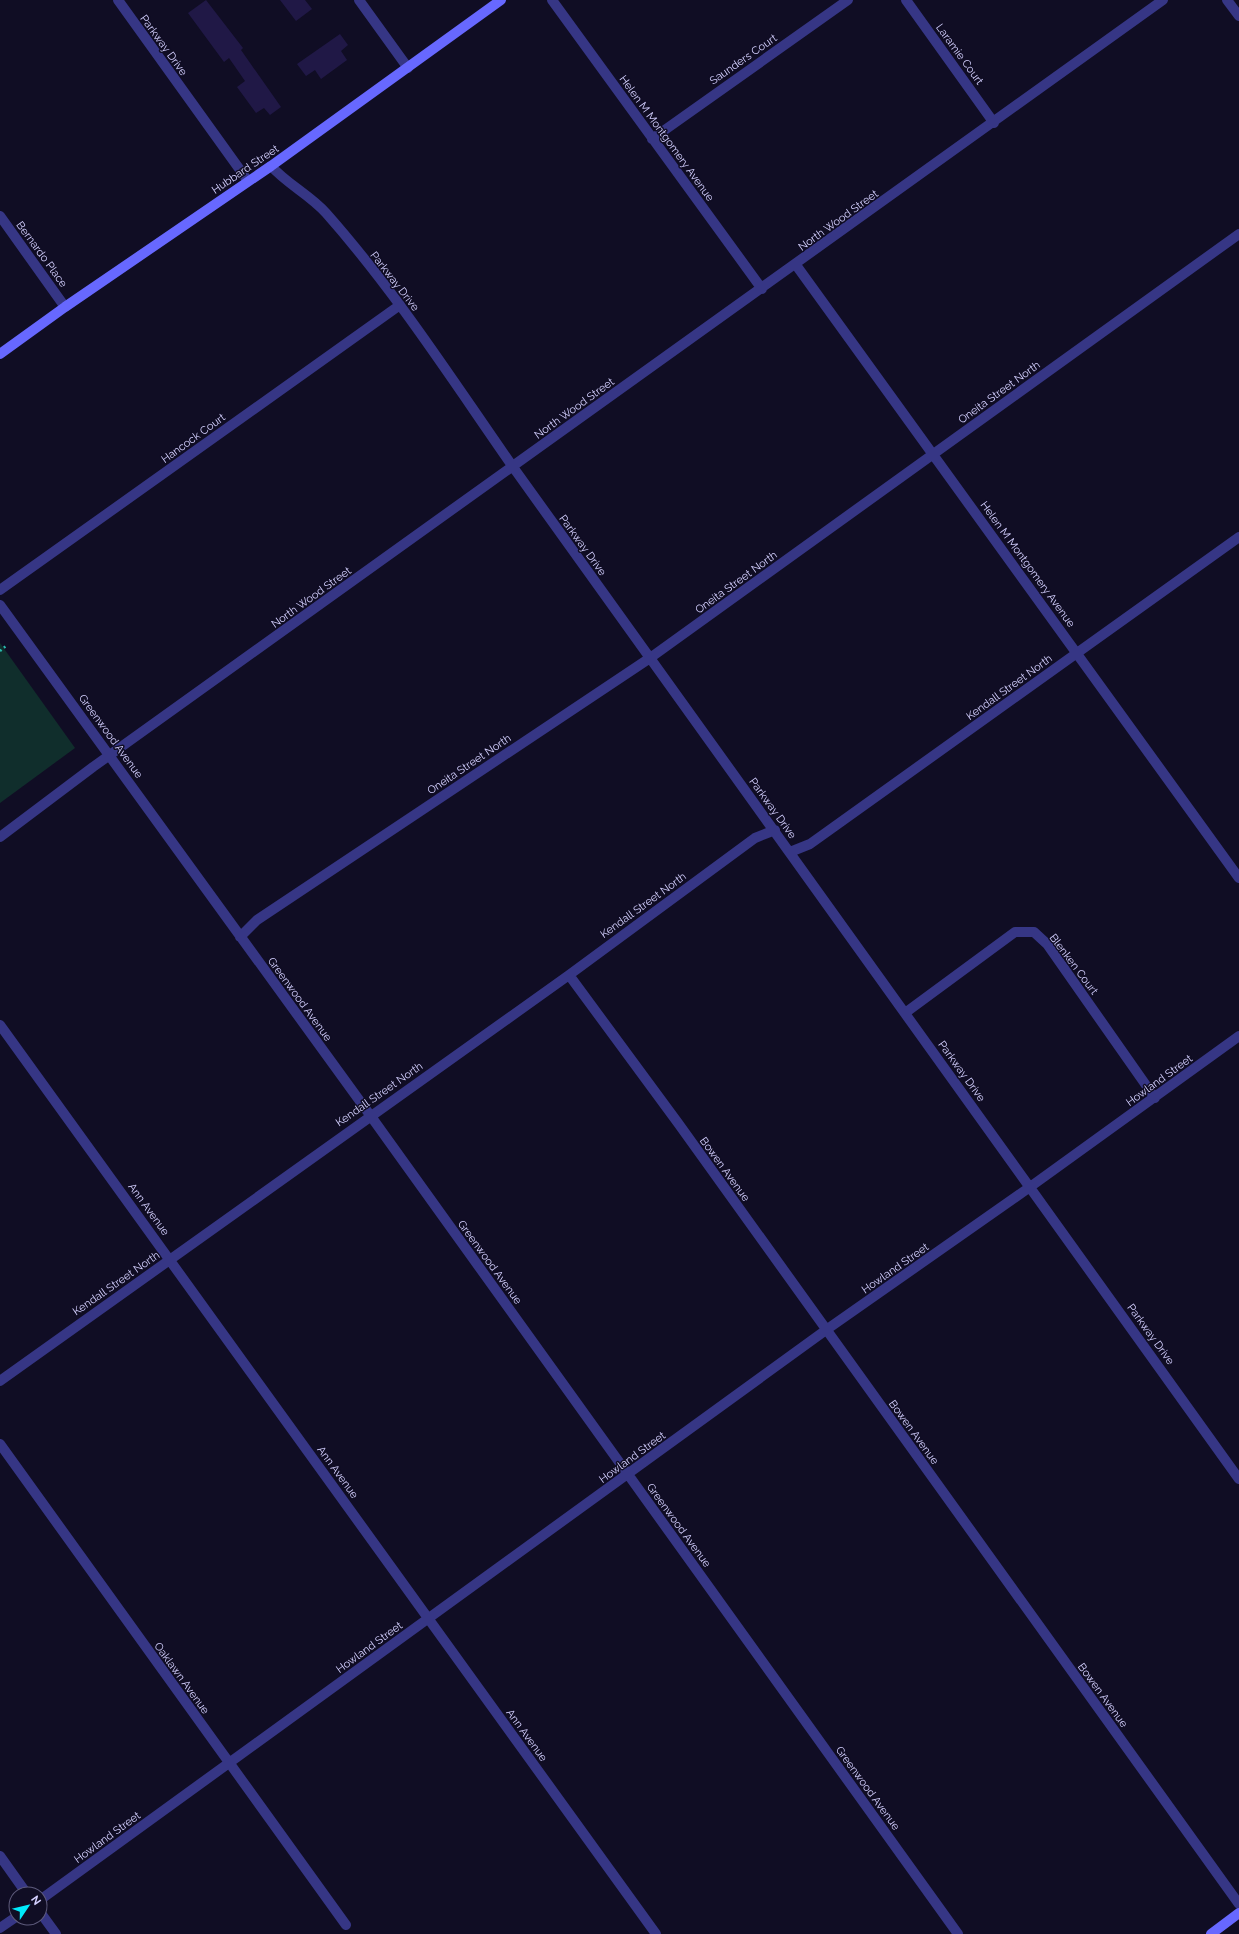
<svg xmlns="http://www.w3.org/2000/svg" width="1239" height="1934" font-family="Raleway,sans-serif">
  <rect width="100%" height="100%" fill="#100d24"/>
  <!-- green -->
  <path fill="#102e2c" d="M0,643L75,748L0,803Z"/>
  <!-- building -->
  <path fill="#201846" d="M206,0L243,48L241,50L281,107L270,115L264,108L256,113L237,87L245,81L229,58L224,62L188,13Z
    M280,0H305L312,9L296,21Z
    M340,34L348,45L341,51L347,60L321,79L315,70L306,76L297,64Z"/>
  <g fill="none" stroke-linecap="round" stroke-linejoin="round">
    <!-- path -->
    <path stroke="#29baad" stroke-width="2.5" stroke-dasharray="2 3" stroke-linecap="butt" d="M0,651L6,646"/>
    <!-- street -->
    <path stroke="#363685" stroke-width="10" d="M118,0L248,181
      M359,0L408,68
      M552,0L762,289
      M906,0L994,123
      M1227,0L1239,16
      M652,139L848,0
      M271,166C287,184 310,195 326,213C396,292 453,381 513,467L1239,1479
      M0,216L65,307
      M796,265L1239,878
      M0,590L400,305
      M0,605L370,1115L958,1934
      M0,837L93,767L1163,0
      M790,852L810,844L1239,537
      M240,937L257,920L650,658L1239,234
      M569,975L678,1123L1239,1904
      M905,1013L1015,932H1034L1047,944L1155,1098
      M0,1025L656,1934
      M0,1381L569,975L755,838L775,830
      M0,1444L346,1925
      M0,1856L27,1894
      M40,1900L826,1330L1030,1187L1239,1036
      M40,1912L56,1934
      M0,1928L16,1917"/>
    <!-- secondary -->
    <path stroke="#6768ff" stroke-width="10" d="M0,354L65,307L271,166L501,0
      M1211,1934L1239,1913"/>
  </g>
  <g text-anchor="middle" stroke-width="3" stroke-linejoin="round" paint-order="stroke">
    <!-- street labels -->
    <g font-size="11" fill="#d4d0ff" stroke="#100d24">
      <text transform="translate(164 45) rotate(54)" y="4">Parkway Drive</text>
      <text transform="translate(960 54) rotate(54)" y="4">Laramie Court</text>
      <text transform="translate(743 59) rotate(-35)" y="4">Saunders Court</text>
      <text transform="translate(667 138) rotate(54)" y="4">Helen M Montgomery Avenue</text>
      <text transform="translate(245 169) rotate(-34)" y="4">Hubbard Street</text>
      <text transform="translate(838 220) rotate(-36)" y="4">North Wood Street</text>
      <text transform="translate(42 254) rotate(54)" y="4">Bernardo Place</text>
      <text transform="translate(395 281) rotate(52)" y="4">Parkway Drive</text>
      <text transform="translate(999 392) rotate(-36)" y="4">Oneita Street North</text>
      <text transform="translate(574 408) rotate(-36)" y="4">North Wood Street</text>
      <text transform="translate(193 438) rotate(-36)" y="4">Hancock Court</text>
      <text transform="translate(583 545) rotate(54)" y="4">Parkway Drive</text>
      <text transform="translate(1028 564) rotate(54)" y="4">Helen M Montgomery Avenue</text>
      <text transform="translate(736 582) rotate(-36)" y="4">Oneita Street North</text>
      <text transform="translate(311 597) rotate(-36)" y="4">North Wood Street</text>
      <text transform="translate(1009 687) rotate(-36)" y="4">Kendall Street North</text>
      <text transform="translate(111 736) rotate(54)" y="4">Greenwood Avenue</text>
      <text transform="translate(469 764) rotate(-34)" y="4">Oneita Street North</text>
      <text transform="translate(773 808) rotate(54)" y="4">Parkway Drive</text>
      <text transform="translate(643 905) rotate(-36)" y="4">Kendall Street North</text>
      <text transform="translate(1074 964) rotate(53)" y="4">Blenken Court</text>
      <text transform="translate(300 999) rotate(54)" y="4">Greenwood Avenue</text>
      <text transform="translate(962 1071) rotate(54)" y="4">Parkway Drive</text>
      <text transform="translate(1159 1080) rotate(-36)" y="4">Howland Street</text>
      <text transform="translate(379 1094) rotate(-35)" y="4">Kendall Street North</text>
      <text transform="translate(725 1169) rotate(54)" y="4">Bowen Avenue</text>
      <text transform="translate(149 1209) rotate(54)" y="4">Ann Avenue</text>
      <text transform="translate(490 1262) rotate(54)" y="4">Greenwood Avenue</text>
      <text transform="translate(895 1268) rotate(-35)" y="4">Howland Street</text>
      <text transform="translate(116 1283) rotate(-35)" y="4">Kendall Street North</text>
      <text transform="translate(1151 1334) rotate(54)" y="4">Parkway Drive</text>
      <text transform="translate(914 1432) rotate(54)" y="4">Bowen Avenue</text>
      <text transform="translate(632 1457) rotate(-36)" y="4">Howland Street</text>
      <text transform="translate(338 1472) rotate(54)" y="4">Ann Avenue</text>
      <text transform="translate(679 1525) rotate(54)" y="4">Greenwood Avenue</text>
      <text transform="translate(369 1647) rotate(-36)" y="4">Howland Street</text>
      <text transform="translate(182 1678) rotate(54)" y="4">Oaklawn Avenue</text>
      <text transform="translate(1103 1695) rotate(54)" y="4">Bowen Avenue</text>
      <text transform="translate(527 1735) rotate(54)" y="4">Ann Avenue</text>
      <text transform="translate(868 1788) rotate(54)" y="4">Greenwood Avenue</text>
      <text transform="translate(107 1837) rotate(-36)" y="4">Howland Street</text>
    </g>
  </g>
  <!-- north arrow -->
  <g transform="translate(28 1906) rotate(55)"><circle r="19" fill="#100d24" stroke="#5e5b7c"/>
  <path d="M0-3L7 15L0 10L-7 15Z" fill="#00eafb"/>
  <text y="-6" font-size="11" font-weight="bold" text-anchor="middle" fill="#d4d0ff">N</text>
  </g>
</svg>
